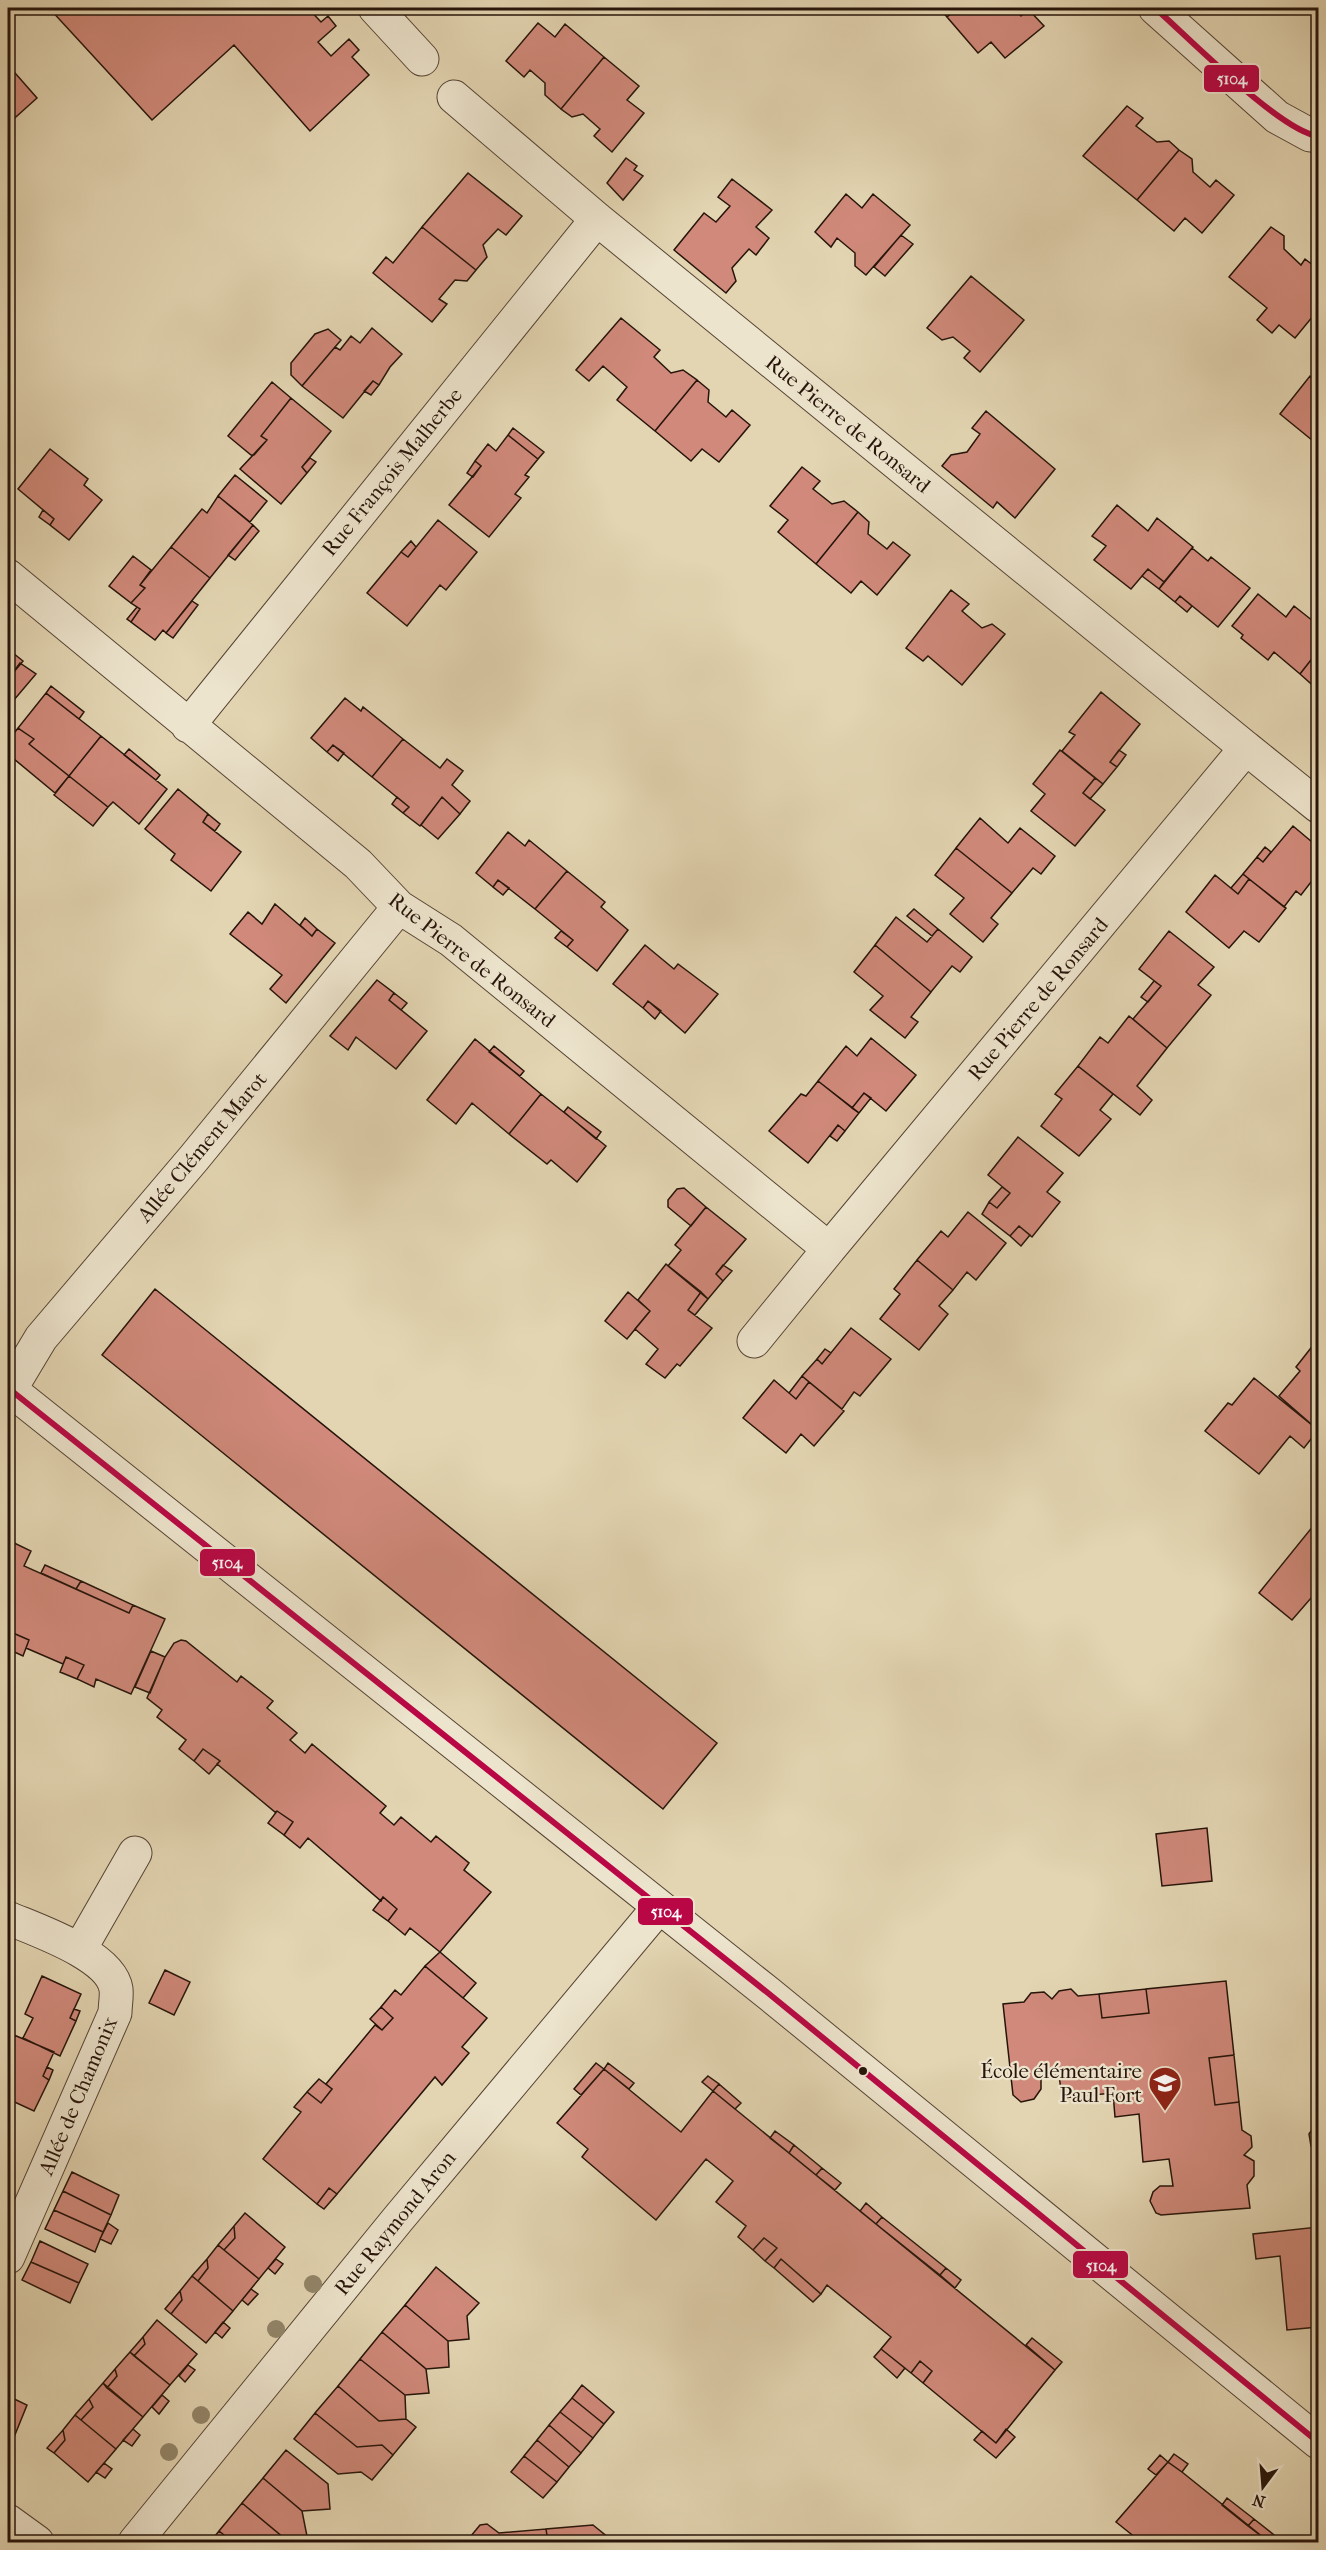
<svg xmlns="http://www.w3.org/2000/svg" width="1326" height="2550" font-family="'IM FELL French Canon',serif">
  <rect width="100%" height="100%" fill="#e3d5b2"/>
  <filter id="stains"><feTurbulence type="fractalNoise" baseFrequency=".00333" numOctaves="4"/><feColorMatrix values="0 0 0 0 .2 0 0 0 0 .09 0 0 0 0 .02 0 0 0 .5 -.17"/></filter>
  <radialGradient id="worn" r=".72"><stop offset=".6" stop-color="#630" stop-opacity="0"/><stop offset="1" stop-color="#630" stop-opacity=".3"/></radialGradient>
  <!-- building -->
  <path fill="#d0897a" stroke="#26140a" stroke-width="1.5" d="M49,8H308L321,22L328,16L336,26L318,42L331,56L349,39L359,50L352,57L369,75L310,131L234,45L152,120Z
    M939,8H958L947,17Z
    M958,8H1014L1021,16L1028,9L1044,26L1005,58L991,42L978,53L947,17Z
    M538,23L555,37L565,24L604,57L561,109L545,95V83L530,70L524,77L506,61Z
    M604,57L639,86L627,100L644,113L612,152L594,136L600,129L583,114L572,117L561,109Z
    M8,65L37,98L8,124Z
    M1127,106L1143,118L1136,126L1157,142L1169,141L1179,150L1137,200L1083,156Z
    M1179,150L1192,159L1193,172L1210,187L1216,180L1234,195L1202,233L1185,218L1174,231L1137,200Z
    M626,158L637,166L634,170L643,176L623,200L607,183Z
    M468,173L522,216L506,235L498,229L483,245L487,257L476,270L422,227Z
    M732,179L772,210L756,227L769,238L756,255L749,249L732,268L736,281L726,293L674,250L704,213L716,222L730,206L718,197Z
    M846,194L862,208L873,194L910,225L866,275L855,266V253L837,238L831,247L815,232Z
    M422,227L476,270L467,281L455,280L439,299L447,304L432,322L373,273L386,257L393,263Z
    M1271,227L1284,236V249L1301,265L1305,259L1318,269V277L1312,285L1318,291V310L1295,338L1279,325L1272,333L1257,320L1267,308L1229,277Z
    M901,235L913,244L885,276L874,267Z
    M971,276L1024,320L980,372L964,358L970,351L953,337L942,340L927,328Z
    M621,318L660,350L654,357L671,373L683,370L697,380L655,431L617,400L627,387L603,366L589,381L576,370Z
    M372,328L402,354L390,367L379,385L373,381L343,418L302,386L335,347L340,350L351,336L360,343Z
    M328,329L341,340L302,386L291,375V363L315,334Z
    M1310,376L1318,383V445L1280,414Z
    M697,380L709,390L708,402L726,417L732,410L750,425L719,462L702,449L691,461L655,431Z
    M373,381L379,385L371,395L364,391Z
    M272,382L291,398L261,436L267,440L254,455H251L228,436Z
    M291,398L331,431L302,467L307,473L281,504L240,469L267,440L261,436Z
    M986,411L1055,469L1015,518L997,502L993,508L942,466L951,455L967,452L980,434L972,428Z
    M513,428L544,452L538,459L508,435Z
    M508,435L538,459L525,475L529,477L515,494L521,498L489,537L449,505L481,466L475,461L488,444L496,451Z
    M50,449L88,479L84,485L102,500L69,540L50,525L54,519L18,489Z
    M310,458L316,462L307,473L302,467Z
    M475,461L481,466L473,477L467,473Z
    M802,467L820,481L813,489L832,504L844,501L858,512L816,564L778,532L788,520L770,506Z
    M235,475L267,501L250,522L218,496Z
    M218,496L253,525L210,578L171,547L202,509L207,513Z
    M1117,505L1148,531L1157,518L1193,547L1164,582L1148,569L1131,589L1094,560L1106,546L1092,536Z
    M43,510L54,519L50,525L39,517Z
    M858,512L869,522L868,534L887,549L893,542L910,555L877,595L861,581L851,593L816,564Z
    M438,520L477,552L446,590L440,585L407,626L367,593L401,552L408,557Z
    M253,525L259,531L235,560L228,555Z
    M411,541L416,547L408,557L401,552Z
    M171,547L210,578L166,633L163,630L155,640L131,622L140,609L131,603L145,588L140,585Z
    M1192,548L1208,561L1211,557L1250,588L1218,627L1180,596L1175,602L1159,589Z
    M133,556L151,570L140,585L145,588L131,603L109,586Z
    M1148,569L1164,582L1159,589L1142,576Z
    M951,590L969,604L962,611L982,628L992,624L1005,634L962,685L928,656L923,661L906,648Z
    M1258,594L1286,617L1294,606L1318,625V651L1300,674L1274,652L1268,660L1241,638L1243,635L1232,626Z
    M1180,596L1192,606L1187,612L1175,602Z
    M192,601L198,605L173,638L166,633Z
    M137,607L140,609L131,622L127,619Z
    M8,649L23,661L8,679Z
    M1318,651V690L1300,674Z
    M20,663L36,674L8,707V679Z
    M51,686L84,712L79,719L46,693Z
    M1101,692L1140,724L1110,762L1117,767L1103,784L1062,751L1075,735L1069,732Z
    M46,693L101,736L69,776L29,744L34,739L18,728Z
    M345,698L361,711L363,707L403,739L372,777L333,745L327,752L311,738Z
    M18,728L34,739L29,744L69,776L55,793L8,754V741Z
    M101,736L167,789L139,824L113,802L108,807L69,776Z
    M403,739L440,768L447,759L463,771L452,785L470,801L460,814L442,797L420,826L403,813L409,807L372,777Z
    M333,745L344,753L338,761L327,752Z
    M129,749L160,775L156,780L124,755Z
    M1060,750L1095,778L1083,793L1105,810L1075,846L1031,811L1045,794L1033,784Z
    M1119,750L1126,755L1117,767L1110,762Z
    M69,776L108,807L93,826L54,795Z
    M1095,778L1103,784L1090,799L1083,793Z
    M178,789L208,814L203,822L241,852L211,891L171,860L175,854L145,829Z
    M397,797L409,807L403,813L392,804Z
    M442,797L460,814L438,839L421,825Z
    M208,814L220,824L215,831L203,822Z
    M980,818L1008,843L1020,828L1055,856L1041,874L1033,868L1012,893L956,848Z
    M1293,826L1318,847V873L1301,895L1296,891L1284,907L1243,874L1257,857L1263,862Z
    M508,832L525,846L529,840L567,871L535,909L498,880L493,887L476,873Z
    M1265,847L1271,852L1263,862L1257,857Z
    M956,848L1012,893L991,918L998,924L983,942L950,914L964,898L935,875Z
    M567,871L605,902L601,907L628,930L597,971L567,947L573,940L535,909Z
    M1243,874L1249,879L1238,894L1231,888Z
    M1215,875L1238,894L1249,879L1286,908L1259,942L1244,931L1229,948L1186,912Z
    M498,880L509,888L503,895L493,887Z
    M275,904L312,936L317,929L335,943L286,1003L270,989L282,975L230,934L248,912L262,924Z
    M914,909L938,929L932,936L907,916Z
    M896,917L927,942L938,929L972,957L960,972L952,966L931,992L875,945Z
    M305,918L317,929L312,936L300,925Z
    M561,931L573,940L567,947L555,938Z
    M1169,931L1214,967L1198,985L1211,995L1167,1048L1133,1019L1161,986L1139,969Z
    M645,945L674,969L678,964L718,994L685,1033L648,1001L643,1008L613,984Z
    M875,945L931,992L911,1017L918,1022L905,1038L870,1010L883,996L854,972Z
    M377,980L394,993L389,1000L427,1031L396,1069L356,1037L348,1050L330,1036Z
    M1154,981L1161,986L1148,1002L1141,997Z
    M394,993L407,1003L401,1010L389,1000Z
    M648,1001L661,1011L655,1019L643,1008Z
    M1129,1016L1167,1048L1137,1086L1152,1100L1140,1115L1078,1066L1100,1037L1108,1043Z
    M871,1038L916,1075L886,1111L864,1093L852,1108L818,1081L846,1046L857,1056Z
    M475,1039L541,1094L509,1134L472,1103L456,1124L427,1100Z
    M494,1046L524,1071L520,1076L489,1052Z
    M1078,1066L1113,1094L1100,1110L1111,1119L1079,1156L1041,1126L1062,1099L1055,1094Z
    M818,1081L859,1113L845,1131L838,1125L808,1163L769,1131L801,1094L806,1096Z
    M864,1093L871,1098L859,1113L852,1108Z
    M541,1094L606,1146L577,1182L551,1160L547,1164L509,1134Z
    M568,1107L601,1132L596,1139L564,1112Z
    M838,1125L845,1131L837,1141L830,1136Z
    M1018,1137L1063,1173L1047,1192L1060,1202L1032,1237L1019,1226L1010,1236L982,1214L989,1202L997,1208L1010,1193L988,1175Z
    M1002,1187L1010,1193L997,1208L989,1202Z
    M684,1188L706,1207L691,1226L668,1207V1200L677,1189Z
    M706,1207L746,1239L716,1274L723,1281L708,1299L668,1266L681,1250L675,1245Z
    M968,1212L1006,1243L976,1280L967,1272L953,1290L917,1260L941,1231L948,1237Z
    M1019,1226L1030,1235L1021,1246L1010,1236Z
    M917,1260L953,1290L939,1306L948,1314L919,1350L880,1319L900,1294L894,1289Z
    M666,1264L701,1292L688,1310L712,1328L680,1366L677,1364L665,1378L646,1364L658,1349L635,1329L650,1311L638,1300Z
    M723,1265L732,1271L723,1281L716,1274Z
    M155,1289L717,1743L663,1809L102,1355Z
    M628,1292L650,1311L627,1339L605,1321Z
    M701,1292L708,1299L695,1315L688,1310Z
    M851,1328L891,1359L860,1396L854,1392L842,1409L802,1376L817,1359L822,1364Z
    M1318,1339V1430L1279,1396L1300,1371L1296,1367Z
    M825,1349L831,1353L822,1364L817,1359Z
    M802,1376L809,1382L796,1399L789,1393Z
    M1254,1378L1318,1430L1304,1448L1290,1436L1259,1474L1205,1431L1228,1403L1232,1405Z
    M774,1380L796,1399L809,1382L844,1411L814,1446L801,1434L786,1453L743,1418Z
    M1318,1520V1590L1292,1620L1259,1593Z
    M8,1540L31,1551L24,1566L129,1613L133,1605L165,1619L131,1694L96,1679L94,1687L77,1679L84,1665L66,1657L63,1664L26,1648L29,1640L13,1633L8,1644Z
    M45,1565L81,1581L76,1589L41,1573Z
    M81,1581L133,1605L129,1613L76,1589Z
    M13,1633L29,1640L23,1656L8,1649Z
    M181,1640L186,1641L237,1682L241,1676L273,1701L267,1708L297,1733L290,1740L305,1753L312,1744L386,1806L380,1813L394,1825L401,1817L431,1842L436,1836L469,1863L464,1870L491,1892L440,1952L410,1928L405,1935L388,1921L397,1909L383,1897L381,1901L308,1838L300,1848L284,1835L293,1822L277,1811L275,1812L217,1764L220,1761L203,1749L194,1761L179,1749L186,1740L157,1717L162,1710L147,1698L165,1657L174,1643Z
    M151,1651L165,1657L150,1693L135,1687Z
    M66,1657L84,1665L77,1679L60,1672Z
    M203,1749L220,1761L209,1774L194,1761Z
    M277,1811L293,1822L284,1835L268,1823Z
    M1207,1828L1212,1881L1162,1886L1156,1834Z
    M383,1897L397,1909L388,1921L373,1910Z
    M440,1952L476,1983L463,1998L425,1966Z
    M425,1966L487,2018L462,2047L469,2053L442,2085L435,2077L337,2194L329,2188L317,2204L263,2159L301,2112L294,2107L307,2092L321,2103L332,2089L326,2084L375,2025L382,2030L393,2018L381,2007L395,1990L401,1995Z
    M165,1970L190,1982L174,2015L149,2003Z
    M42,1976L81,1994L70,2018L76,2021L60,2056L23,2038L33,2018L25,2014Z
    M1226,1981L1234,2055L1209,2058L1215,2105L1239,2102L1242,2130L1251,2136L1252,2147L1244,2155L1254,2161V2176L1247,2185L1250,2208L1161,2215L1156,2213L1150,2201L1153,2192L1160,2186H1173L1169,2159L1143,2162L1139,2114L1115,2117L1113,2093L1062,2098L1059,2075L1041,2077V2089L1034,2099L1021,2102L1013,2095L1003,2004L1024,2002L1031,1993L1044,1992L1052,1999L1059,1991L1071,1989L1078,1996L1099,1994L1102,2018L1149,2013L1146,1989Z
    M1146,1989L1149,2013L1102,2018L1099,1994Z
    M381,2007L393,2018L382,2030L370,2019Z
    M74,2009L80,2011L76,2021L70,2018Z
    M14,2035L54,2052L43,2076L49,2080L34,2111L8,2099V2050Z
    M1234,2055L1239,2102L1215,2105L1209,2058Z
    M596,2063L604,2069L581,2095L574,2089Z
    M608,2063L634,2083L629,2089L604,2069Z
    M47,2067L53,2070L49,2080L43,2076Z
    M604,2069L681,2132L713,2091L1055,2370L996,2443L923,2383L932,2371L920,2361L911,2373L881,2349L891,2337L827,2285L821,2294L781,2259L774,2268L765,2261L777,2248L764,2238L753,2250L738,2237L746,2226L716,2202L733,2181L706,2159L656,2220L582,2157L588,2149L557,2123Z
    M708,2076L719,2084L713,2091L702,2082Z
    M319,2079L332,2089L321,2103L307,2092Z
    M719,2084L741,2103L735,2109L713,2091Z
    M1318,2098V2154V2151L1311,2146L1309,2134L1316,2124L1313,2099Z
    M775,2131L794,2145L789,2153L770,2138Z
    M794,2145L822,2168L816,2175L789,2153Z
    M822,2168L841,2183L835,2190L816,2175Z
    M72,2172L119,2195L111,2215L63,2191Z
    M329,2188L337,2194L324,2209L317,2204Z
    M63,2191L111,2215L103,2232L54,2210Z
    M866,2203L882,2217L876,2224L860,2211Z
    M54,2210L103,2232L95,2252L45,2229Z
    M245,2213L285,2247L259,2279L224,2250L235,2238L234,2226Z
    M882,2217L946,2268L940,2275L876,2224Z
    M108,2223L118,2230L111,2244L100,2239Z
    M234,2226L235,2238L224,2250L218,2245Z
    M1318,2227V2327L1287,2330L1280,2256L1256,2259L1253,2234Z
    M764,2238L777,2248L765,2261L753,2250Z
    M40,2241L88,2264L79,2283L31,2262Z
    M218,2245L259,2279L233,2311L198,2281L208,2268L207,2259Z
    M207,2259L208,2268L198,2281L192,2276Z
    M276,2259L283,2264L275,2274L268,2268Z
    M781,2259L821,2294L813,2302L774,2268Z
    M31,2262L79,2283L70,2303L22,2280Z
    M436,2267L479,2303L467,2316L469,2339L448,2341L405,2305Z
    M946,2268L961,2280L955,2288L940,2275Z
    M192,2276L233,2311L206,2343L171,2314L182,2300L180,2291Z
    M251,2289L258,2294L248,2305L242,2300Z
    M180,2291L182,2300L171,2314L165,2309Z
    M405,2305L448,2341L449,2367L426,2369L382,2332Z
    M157,2320L197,2354L170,2385L134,2356L145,2344L143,2337Z
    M223,2322L230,2328L222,2338L215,2332Z
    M382,2332L426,2369L429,2393L405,2395L360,2359Z
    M143,2337L145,2344L134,2356L130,2352Z
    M1032,2338L1062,2362L1055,2370L1026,2345Z
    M881,2349L905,2368L897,2378L874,2357Z
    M130,2352L170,2385L143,2417L107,2388L117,2376L115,2369Z
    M360,2359L405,2395L406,2419L379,2421L338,2386Z
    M920,2361L932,2371L923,2383L911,2373Z
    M188,2365L195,2370L185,2382L179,2376Z
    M115,2369L117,2376L107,2388L103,2383Z
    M103,2383L143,2417L116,2449L81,2420L93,2407L89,2399Z
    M582,2385L614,2412L604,2424L572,2398Z
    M338,2386L379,2421L406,2419L416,2427L393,2455L382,2445L357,2447L315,2413Z
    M162,2395L169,2401L159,2414L152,2407Z
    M8,2396L27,2405L8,2452Z
    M572,2398L604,2424L593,2438L560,2412Z
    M89,2399L93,2407L81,2420L75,2415Z
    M560,2412L593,2438L581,2453L549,2425Z
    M315,2413L357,2447L382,2445L393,2455L372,2480L361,2472L338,2474L294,2439Z
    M75,2415L116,2449L88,2482L54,2453L65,2440L63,2430Z
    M549,2425L581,2453L569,2467L537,2440Z
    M133,2429L140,2435L132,2446L123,2440Z
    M1006,2429L1015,2437L996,2458L974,2440L982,2431L996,2443Z
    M63,2430L65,2440L54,2453L47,2448Z
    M537,2440L569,2467L557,2482L524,2456Z
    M286,2450L328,2484L330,2509L302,2511L263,2478Z
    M1174,2454L1188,2464L1182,2472L1168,2462Z
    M1160,2455L1168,2462L1156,2475L1148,2469Z
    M524,2456L557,2482L543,2498L511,2472Z
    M1168,2462L1182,2472L1269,2542H1141L1116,2522Z
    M104,2463L112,2469L105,2478L96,2472Z
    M263,2478L302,2511L307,2536L284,2538L242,2503Z
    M1227,2498L1254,2519L1248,2526L1222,2505Z
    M242,2503L284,2538L285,2542H233L219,2531Z
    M1254,2519L1283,2542H1269L1248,2526Z
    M487,2524L499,2533L546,2529L548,2542H466L480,2525Z
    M593,2525L614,2542H548L546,2529Z
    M219,2531L233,2542H210Z"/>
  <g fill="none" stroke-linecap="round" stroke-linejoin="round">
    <!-- minor casing -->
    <g stroke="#554434" stroke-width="35">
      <path id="minor" d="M375,8L422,59
        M1155,8L1277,117L1310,135L1318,136
        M8,576L358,864L399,907L451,940L829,1249L1246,748L597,219L454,97
        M188,726L597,219
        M1246,748L1318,806
        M754,1341L829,1249
        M8,1388L768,1993L1318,2442
        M8,1393L41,1338L194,1158L399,907
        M8,1918C36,1930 111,1955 116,1989C117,1997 115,2005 115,2013L8,2257
        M80,1949L135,1853
        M8,2521L37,2542
        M135,2542L398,2219L659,1907"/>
    </g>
    <!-- minor -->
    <use href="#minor" stroke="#ede4cd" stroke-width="33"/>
    <!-- bus-1 casing -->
    <g stroke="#ede4cd" stroke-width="10">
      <path id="bus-1" d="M1155,8C1188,37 1280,131 1318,136
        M8,1388L768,1993L1318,2442"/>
    </g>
    <!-- bus-1 -->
    <use href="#bus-1" stroke="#b90745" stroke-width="6"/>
  </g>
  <!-- trees -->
  <g fill="#93866a">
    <circle cx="313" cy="2284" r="9"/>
    <circle cx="276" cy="2329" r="9"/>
    <circle cx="201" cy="2415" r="9"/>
    <circle cx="169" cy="2452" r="9"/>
  </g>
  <!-- icons -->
  <defs>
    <g id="school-pin" transform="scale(1.725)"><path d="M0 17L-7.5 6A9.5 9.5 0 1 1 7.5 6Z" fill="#8f2418" stroke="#ede4cd"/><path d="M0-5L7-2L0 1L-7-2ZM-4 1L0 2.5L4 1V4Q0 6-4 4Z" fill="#fff"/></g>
  </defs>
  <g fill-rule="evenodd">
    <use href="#school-pin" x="1165" y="2083"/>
  </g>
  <!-- markers -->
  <circle fill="#26140a" stroke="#ede4cd" stroke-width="2" cx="863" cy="2071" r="5"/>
  <g text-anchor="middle" stroke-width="4.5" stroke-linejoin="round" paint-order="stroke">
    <!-- street labels -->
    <g font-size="21" fill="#26140a" stroke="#ede4cd">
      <text transform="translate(848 424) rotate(39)" y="7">Rue Pierre de Ronsard</text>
      <text transform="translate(392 472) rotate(-51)" y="7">Rue François Malherbe</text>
      <text transform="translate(472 960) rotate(38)" y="7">Rue Pierre de Ronsard</text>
      <text transform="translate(1038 999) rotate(-50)" y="7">Rue Pierre de Ronsard</text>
      <text transform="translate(202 1147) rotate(-50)" y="7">Allée Clément Marot</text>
      <text transform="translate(78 2096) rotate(-67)" y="7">Allée de Chamonix</text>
      <text transform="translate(395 2223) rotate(-51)" y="7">Rue Raymond Aron</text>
    </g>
    <!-- poi labels -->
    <g font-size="21" fill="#26140a" stroke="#ede4cd" text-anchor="end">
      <text x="1142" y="2078">École élémentaire<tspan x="1142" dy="24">Paul Fort</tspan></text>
    </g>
  </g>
  <g stroke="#ede4cd" stroke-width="2">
    <rect x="1203" y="64" width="57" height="29" rx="6" fill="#b90745"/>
    <rect x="199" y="1548" width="57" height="29" rx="6" fill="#b90745"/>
    <rect x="637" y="1897" width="57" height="29" rx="6" fill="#b90745"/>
    <rect x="1072" y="2250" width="57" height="29" rx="6" fill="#b90745"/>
  </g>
  <g font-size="16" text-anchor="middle" font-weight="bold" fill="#fff">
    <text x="1232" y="84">5104</text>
    <text x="227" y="1568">5104</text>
    <text x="666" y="1917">5104</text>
    <text x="1101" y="2271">5104</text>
  </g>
  <!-- margin -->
  <rect width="1326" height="2550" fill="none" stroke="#e3d5b2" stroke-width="30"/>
  <rect x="9" y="9" width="1308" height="2532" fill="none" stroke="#26140a" stroke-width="3"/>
  <rect x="15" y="15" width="1296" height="2520" fill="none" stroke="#26140a" stroke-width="1.5"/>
  <!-- north arrow -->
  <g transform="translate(1263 2487) rotate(196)" stroke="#ede4cd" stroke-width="4.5" paint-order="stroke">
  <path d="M0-4.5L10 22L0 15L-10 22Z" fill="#26140a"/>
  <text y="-9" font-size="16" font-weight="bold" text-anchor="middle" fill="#26140a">N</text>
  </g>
  <rect width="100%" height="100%" filter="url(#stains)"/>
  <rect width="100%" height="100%" fill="url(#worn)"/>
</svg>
